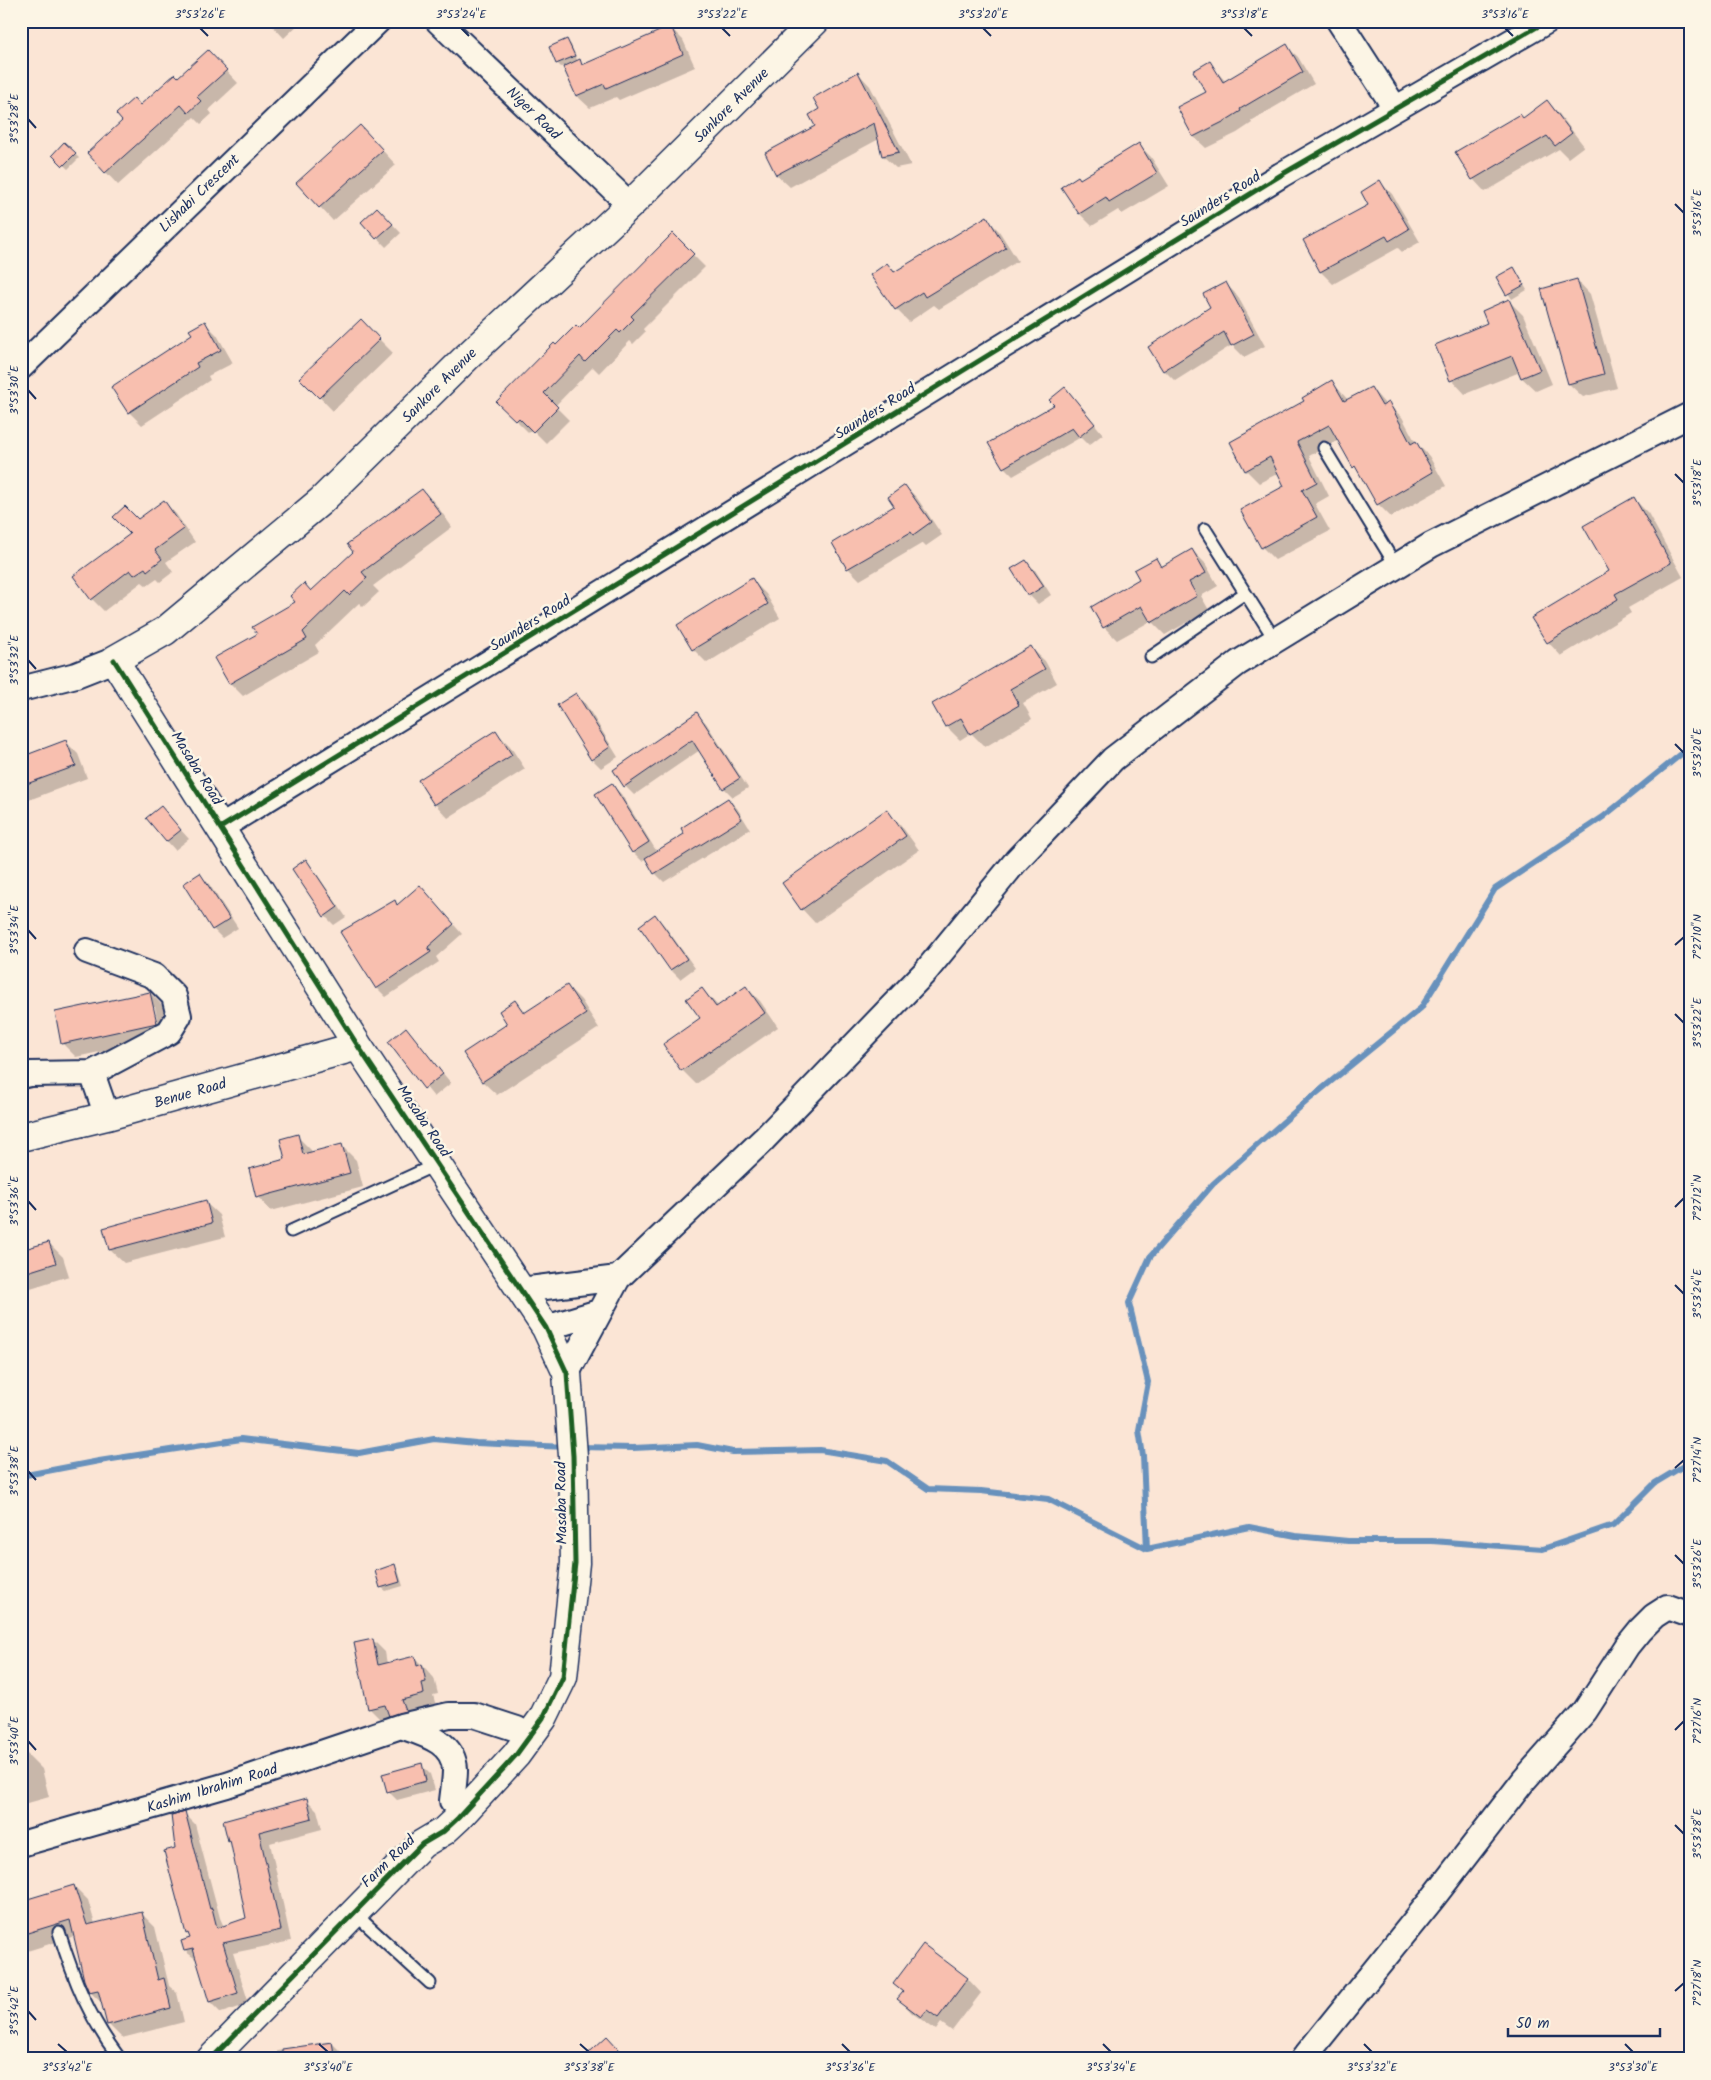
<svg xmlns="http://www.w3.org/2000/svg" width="1711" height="2080" font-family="Kalam,sans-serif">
  <rect width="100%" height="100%" fill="#fbe5d5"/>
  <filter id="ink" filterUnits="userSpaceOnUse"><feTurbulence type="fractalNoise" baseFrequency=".02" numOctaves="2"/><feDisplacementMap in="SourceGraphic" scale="10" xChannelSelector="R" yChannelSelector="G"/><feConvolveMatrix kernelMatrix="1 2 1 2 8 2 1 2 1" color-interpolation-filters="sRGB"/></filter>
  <g filter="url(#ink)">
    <!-- shadow -->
    <path fill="#0003" fill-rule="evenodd" d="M268,21H302L284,38Z
      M670,27L683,40L695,67L619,100L616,97L590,108L577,96L564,66L561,67L557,63L567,41L571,45L578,62L584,66Z
      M1286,46L1298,57L1314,84L1251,121L1252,123L1237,133L1206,148L1194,137L1179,108L1208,92L1209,63L1226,82Z
      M220,64L238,83L209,110L212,114L201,124L194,117L118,185L88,153L141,106L178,79Z
      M858,73L870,86L911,165L896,168L883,156L879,139L790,187L777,175L766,153L816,127L821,110Z
      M1547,101L1559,114L1584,146L1568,158L1559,149L1485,192L1473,179L1523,119Z
      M374,141L396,165L333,221L320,207Z
      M64,144L79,158L68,169L53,155Z
      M1139,145L1151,157L1169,186L1122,214L1118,210L1092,226L1080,214V180Z
      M1380,182L1392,194L1420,242L1402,252L1398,248L1333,284L1321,272L1304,241L1370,205Z
      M377,208L401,233L386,247L362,222Z
      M986,218L999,231L1018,261L939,309L934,305L909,322L896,309L872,275L887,264L896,273Z
      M673,235L705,267L643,329L645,332L633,344L630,341L599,373L593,367L555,406L569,420L546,443L532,429L529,433L498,402L556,347L579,329Z
      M1514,269L1527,290L1512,299L1498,278Z
      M1577,280L1590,294L1617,388L1583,397L1569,384L1543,290Z
      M1225,283L1237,295L1265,346L1244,357L1232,345L1175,381L1164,370L1212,308Z
      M1509,301L1523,315L1552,384L1536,391L1522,378L1520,372L1465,394L1452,380L1488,323Z
      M21,306L28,320L21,324Z
      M361,321L393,353L333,411L301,378Z
      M204,322L217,335L233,363L208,376L210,380L142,425L129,412L113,388L193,334Z
      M1332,382L1349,401L1371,388L1386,405L1388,404L1402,417L1416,443L1429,456L1446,486L1391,517L1378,504L1339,440L1309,456L1329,496L1315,504L1330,531L1275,560L1262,547L1286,487L1279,473L1259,483L1246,470L1306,402Z
      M1065,389L1103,434L1089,445L1081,437L1013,476L1004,467L1055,406Z
      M905,486L917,498L942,535L926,546L923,543L860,580L848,568L896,507Z
      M422,490L435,503L452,527L373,586L379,592L363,607L359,603L315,645L319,652L243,696L230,683L258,634L312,593Z
      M1690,494V503L1686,497Z
      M1634,499L1648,513L1683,577L1628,608L1631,613L1561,656L1548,642L1610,571Z
      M164,502L176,514L195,542L166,562L173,572L160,582L157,579L147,586L142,582L104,611L92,599L132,534L138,520Z
      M1192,550L1205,563L1218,586L1201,596L1209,610L1165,635L1151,621L1117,640L1104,627L1156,559L1163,567Z
      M1026,561L1035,570L1051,595L1038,604L1029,595Z
      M752,580L766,594L780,618L707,663L693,649Z
      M1031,648L1045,661L1057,683L1023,703L1032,719L985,747L971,733L960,740L946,726Z
      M576,694L585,703L618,757L601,768L592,759Z
      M697,714L706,723L748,788L733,797L724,788L700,750L634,795L625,786Z
      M496,732L510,746L525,769L448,818L435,804Z
      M66,742L78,754L87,778L21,803V759Z
      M612,785L621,794L657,852L686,834L728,799L737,808L750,829L664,882L655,873L646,858L642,861L633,852Z
      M161,808L189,839L175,850L167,841Z
      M887,811L900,824L919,850L815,923L802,909Z
      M305,861L314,870L346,917L334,925L325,916Z
      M200,875L209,884L238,928L222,938L213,929L185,885Z
      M420,886L462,934L436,957L439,962L386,997L377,988L342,933L395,902L398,905Z
      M655,916L664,925L695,968L680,979L671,970L640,926Z
      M567,986L581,1000L599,1028L497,1095L483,1082L465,1053L509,1024L515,1002L526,1013Z
      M746,987L760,1001L778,1027L696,1084L682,1070L664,1044L702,1018V989L718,1006Z
      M150,993L164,1007L170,1037L76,1057L62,1043ZM152,1007H155L159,1029H157Z
      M406,1029L451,1083L434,1097L389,1042Z
      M297,1136L311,1150L312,1153L342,1146L356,1160L363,1187L271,1211L258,1197L286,1160Z
      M205,1202L219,1215L225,1237L124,1263L110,1250L105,1229Z
      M49,1243L63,1257L69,1276L21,1291V1252Z
      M394,1566L398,1570L403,1586L386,1591L381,1587Z
      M373,1640L385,1652L387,1664L414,1657L426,1669L434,1678L438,1694L433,1695L436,1706L381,1720L369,1708Z
      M24,1751L42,1769L49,1797L21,1805V1752Z
      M421,1765L430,1774L435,1790L397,1800L388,1791Z
      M306,1799L317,1810L322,1829L270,1843L291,1941L233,1953L249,2004L221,2013L210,2002L198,1961L185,1951L191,1939L187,1933L177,1849L184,1813L195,1824L220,1918L224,1927L248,1919L231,1842L229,1840Z
      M74,1886L88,1900L95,1924L141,1913L155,1927L169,1986L177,1993L184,2022L122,2038L108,2024L104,2005L90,1992L85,1979L75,1936L21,1953V1902Z
      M923,1946L968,1979L981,1993L952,2031L941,2023L936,2030L912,2013L899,1999L903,1993L894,1984Z
      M332,2043L343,2054L344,2059H279L277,2051Z"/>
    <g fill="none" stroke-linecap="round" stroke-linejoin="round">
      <!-- stream -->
      <path stroke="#6791bc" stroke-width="6" d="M579,1447L633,1448L697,1445L733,1452L820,1450L887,1461L928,1489L981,1491L1048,1499L1147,1549L1249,1527L1296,1536L1348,1541H1432L1543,1549L1613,1525L1655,1483L1690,1462
        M21,1476L99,1461L241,1439L359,1453L434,1439L476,1443L567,1447
        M1147,1549L1143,1456L1139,1430L1148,1382L1129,1303L1150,1257L1213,1184L1307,1101L1421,1008L1495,889L1603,817L1690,747"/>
    </g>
    <!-- building -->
    <path fill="#f8bfaf" stroke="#1b2f5e" d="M671,26L683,54L606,88L604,84L576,96L563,67L580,59L582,65Z
      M567,39L575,56L556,64L549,47Z
      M1287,44L1303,72L1240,109L1241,111L1225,121L1193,137L1177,107L1206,92L1193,71L1210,61L1223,82Z
      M208,50L227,70L197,97L201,101L188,113L181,105L105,173L87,153L122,121L116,114L134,98L140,105L175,74L178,77Z
      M858,72L899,152L882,156L874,123L776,175L765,153L815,126L809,115L819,109L813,98Z
      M1547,100L1572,133L1555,146L1547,136L1472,180L1455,152L1520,114L1523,118Z
      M360,125L383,150L319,208L296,183Z
      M64,142L76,153L63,166L52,155Z
      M1139,143L1157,173L1109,202L1106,197L1079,214L1061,187L1078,176L1080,179Z
      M1380,180L1409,229L1389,241L1386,236L1320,272L1303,240L1368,205L1361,192Z
      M377,207L393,224L376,239L361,222Z
      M987,216L1006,248L925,297L922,292L895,310L870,275L887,263L894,272Z
      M673,233L694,254L631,316L634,319L620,333L617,330L585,362L580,356L544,393L558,407L533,432L519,418L516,421L496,402L554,343L556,345L576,325L579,328Z
      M1514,267L1524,285L1506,295L1496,277Z
      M1577,279L1604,374L1568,384L1541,289Z
      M1226,282L1254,334L1231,346L1224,332L1163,371L1148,347L1210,307L1203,294Z
      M1509,299L1540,370L1521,378L1512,356L1450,381L1435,345L1487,323L1482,311Z
      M361,319L380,339L319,398L299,378Z
      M205,321L221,350L196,363L198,367L128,413L111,387L192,334L189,330Z
      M1332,380L1344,401L1371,387L1382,406L1389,402L1411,444L1416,441L1433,472L1377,505L1355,466L1353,468L1329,425L1297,442L1317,482L1302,490L1317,517L1261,548L1240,510L1284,486L1270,457L1245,471L1230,442L1304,401L1302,398Z
      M1065,387L1095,424L1079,437L1072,428L1003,468L988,443L1054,405L1049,400Z
      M905,485L931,522L913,535L911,532L847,569L832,543L894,506L888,497Z
      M422,489L441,514L362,572L367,578L349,595L345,591L303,632L307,639L229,684L214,658L257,634L252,627L295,602L290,596L304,583L311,591L353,552L347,544Z
      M1634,497L1671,563L1615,594L1618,599L1547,643L1531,618L1609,571L1583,526Z
      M164,500L184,529L155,550L162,559L147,571L145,568L134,575L130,570L91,600L73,576L130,534L113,517L125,506L138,519Z
      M1192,549L1206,573L1189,582L1197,596L1151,623L1141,606L1103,628L1091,607L1139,579L1134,570L1156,558L1161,567Z
      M1026,560L1044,586L1028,596L1011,569Z
      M752,578L768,604L692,650L677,625Z
      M1031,646L1045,669L1010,689L1019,705L970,734L961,718L945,727L932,704Z
      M576,693L610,747L591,760L557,705Z
      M697,712L740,778L723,789L692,740L624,787L613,770Z
      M496,730L512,755L434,805L418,780Z
      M66,740L76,766L21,786V757Z
      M612,783L649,842L632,853L595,794Z
      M728,798L742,819L654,874L645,858L684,834L681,828Z
      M161,806L181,830L166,842L146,818Z
      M887,809L906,836L801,910L782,883Z
      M306,859L338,907L324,917L292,869Z
      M200,873L230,919L212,930L183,884Z
      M420,885L454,924L428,947L431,952L376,989L340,932L395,900L397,905Z
      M655,914L687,959L670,970L639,926Z
      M567,985L586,1014L482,1082L463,1053L507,1024L499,1011L515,1000L524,1013Z
      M746,986L765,1013L681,1071L663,1044L700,1018L686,999L702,988L716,1007Z
      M150,992L157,1023L61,1044L55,1012Z
      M406,1027L443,1074L424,1089L388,1042Z
      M298,1134L303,1154L342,1144L350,1173L256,1198L249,1169L285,1159L280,1139Z
      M206,1200L212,1223L109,1250L103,1228Z
      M49,1242L56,1263L21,1274V1250Z
      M395,1564L400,1582L380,1588L375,1571Z
      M373,1639L378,1665L415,1656L417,1666L422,1664L426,1682L422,1683L424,1694L402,1700L406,1711L389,1716L385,1705L368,1709L354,1643Z
      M422,1763L426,1781L387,1792L382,1774Z
      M307,1798L312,1818L259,1832L281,1930L223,1943L238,1993L209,2002L193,1949L184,1951L181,1941L190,1938L188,1933L186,1934L164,1851L175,1848L171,1815L185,1811L210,1909L212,1908L217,1928L246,1918L230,1840L228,1841L223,1821Z
      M74,1885L87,1925L142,1912L158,1980L164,1978L171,2008L107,2025L98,1990L89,1992L84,1980L70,1920L21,1935V1901Z
      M923,1944L968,1978L938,2018L927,2010L921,2017L897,1999L903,1992L893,1984Z
      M607,2036L628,2059H582Z
      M332,2042L335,2059H282V2049Z"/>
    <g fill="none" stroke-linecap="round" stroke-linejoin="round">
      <!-- service casing -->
      <g stroke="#1b2f5e" stroke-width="15">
        <path id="service" d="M1324,448L1396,566
          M1205,529L1275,640
          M1151,657L1245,593
          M291,1231L437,1164
          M354,1913L430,1983
          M59,1932C74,1980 89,2018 120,2059"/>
      </g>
      <!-- minor casing -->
      <g stroke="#1b2f5e" stroke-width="28">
        <path id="minor" d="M438,21L630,205
          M1339,21L1395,108
          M21,367L378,21
          M21,689L76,675L114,660
          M220,828L1281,175L1547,21
          M87,951L154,976L174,996L179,1016L169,1032L92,1073
          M21,1076L30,1074L92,1073L107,1116
          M521,1290L618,1278
          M546,1328L599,1312
          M567,1373L618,1278L764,1139L926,971L1016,861L1113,759L1238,663L1431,545L1690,415
          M401,1726C423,1734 454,1741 455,1770C455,1780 453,1791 452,1801
          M21,1844L227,1785L401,1726L449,1715H474L517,1729
          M1303,2059L1433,1898L1524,1780L1585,1711L1627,1646L1640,1630L1654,1616L1668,1607L1690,1615"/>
      </g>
      <!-- tertiary casing -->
      <g stroke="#1b2f5e" stroke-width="31">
        <path id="tertiary" d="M21,1137L107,1116L358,1046
          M211,2059L405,1861L422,1844L444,1831L458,1818L516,1755L543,1718L563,1677L575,1563L573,1456L567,1373L546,1328L358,1046L114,660L165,631L321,501L468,356L630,205L815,21"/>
      </g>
      <!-- service -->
      <use href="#service" stroke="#fcf5e5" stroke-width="11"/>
      <!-- minor -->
      <use href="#minor" stroke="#fcf5e5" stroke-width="24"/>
      <!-- tertiary -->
      <use href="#tertiary" stroke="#fcf5e5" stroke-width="28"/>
      <!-- cycleway casing -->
      <g stroke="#fcf5e5" stroke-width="8">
        <path id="cycleway" d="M114,660L358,1046L546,1328L567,1373L573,1456L575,1563L563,1677L543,1718L516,1755L458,1818L444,1831L422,1844L405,1861L211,2059
          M220,828L1281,175L1547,21"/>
      </g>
      <!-- cycleway -->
      <use href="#cycleway" stroke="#1b5e20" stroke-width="5"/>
    </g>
  </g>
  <!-- ticks -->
  <path fill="none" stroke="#1b2f5e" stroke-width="2" d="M200,28L208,36M461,28L469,36M722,28L730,36M983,28L991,36M1244,28L1252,36M1505,28L1513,36M28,119L36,128M1675,204L1684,213M28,390L36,399M1675,474L1684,483M28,660L36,669M1675,744L1684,753M28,930L36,939M1675,945L1684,937M1675,1014L1684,1023M28,1201L36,1210M1675,1207L1684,1198M1675,1285L1684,1294M1675,1468L1684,1460M28,1471L36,1480M1675,1555L1684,1564M1675,1730L1684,1721M28,1741L36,1750M1675,1825L1684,1834M1675,1991L1684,1983M28,2011L36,2020M58,2044L67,2052M319,2044L328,2052M580,2044L589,2052M842,2044L850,2052M1103,2044L1111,2052M1364,2044L1372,2052M1625,2044L1633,2052"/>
  <g text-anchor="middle" stroke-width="5" stroke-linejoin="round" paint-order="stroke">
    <!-- street labels -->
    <g font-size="15" fill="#1b2f5e" stroke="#fcf5e5">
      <text transform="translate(731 105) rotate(-45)" y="5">Sankore Avenue</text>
      <text transform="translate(534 113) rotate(44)" y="5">Niger Road</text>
      <text transform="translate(199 193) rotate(-44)" y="5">Lishabi Crescent</text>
      <text transform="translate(1220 199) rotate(-32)" y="5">Saunders Road</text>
      <text transform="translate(439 385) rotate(-45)" y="5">Sankore Avenue</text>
      <text transform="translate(875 411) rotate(-32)" y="5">Saunders Road</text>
      <text transform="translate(530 623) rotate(-32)" y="5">Saunders Road</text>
      <text transform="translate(197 768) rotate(58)" y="5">Masaba Road</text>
      <text transform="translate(190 1093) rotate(-16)" y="5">Benue Road</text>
      <text transform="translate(424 1121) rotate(56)" y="5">Masaba Road</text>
      <text transform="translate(561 1503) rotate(-91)" y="5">Masaba Road</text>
      <text transform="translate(212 1788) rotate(-17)" y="5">Kashim Ibrahim Road</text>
      <text transform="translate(388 1861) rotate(-44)" y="5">Farm Road</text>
    </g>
  </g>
  <!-- margin -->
  <rect width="1711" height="2080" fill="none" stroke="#fcf5e5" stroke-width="55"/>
  <!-- scale -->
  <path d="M1508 2028v8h152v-8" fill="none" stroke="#1b2f5e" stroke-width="2.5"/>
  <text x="1516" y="2028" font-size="15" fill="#1b2f5e" stroke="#fcf5e5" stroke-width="4" paint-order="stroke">50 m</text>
  <rect x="28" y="28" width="1656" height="2024" fill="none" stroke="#1b2f5e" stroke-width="2"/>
  <g font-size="12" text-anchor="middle" fill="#1b2f5e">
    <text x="200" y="18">3°53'26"E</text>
    <text x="461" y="18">3°53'24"E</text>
    <text x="722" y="18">3°53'22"E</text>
    <text x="983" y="18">3°53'20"E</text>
    <text x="1244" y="18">3°53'18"E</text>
    <text x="1505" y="18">3°53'16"E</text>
    <text transform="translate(14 119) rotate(-90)" y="4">3°53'28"E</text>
    <text transform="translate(1697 213) rotate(-90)" y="4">3°53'16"E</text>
    <text transform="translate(14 390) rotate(-90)" y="4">3°53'30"E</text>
    <text transform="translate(1697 483) rotate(-90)" y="4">3°53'18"E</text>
    <text transform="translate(14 660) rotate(-90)" y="4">3°53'32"E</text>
    <text transform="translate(1697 753) rotate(-90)" y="4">3°53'20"E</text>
    <text transform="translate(14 930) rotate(-90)" y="4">3°53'34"E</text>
    <text transform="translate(1697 937) rotate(-90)" y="4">7°27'10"N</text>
    <text transform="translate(1697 1023) rotate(-90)" y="4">3°53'22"E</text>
    <text transform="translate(1697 1198) rotate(-90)" y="4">7°27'12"N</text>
    <text transform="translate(14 1201) rotate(-90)" y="4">3°53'36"E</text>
    <text transform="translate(1697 1294) rotate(-90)" y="4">3°53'24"E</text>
    <text transform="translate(1697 1460) rotate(-90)" y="4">7°27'14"N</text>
    <text transform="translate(14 1471) rotate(-90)" y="4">3°53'38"E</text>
    <text transform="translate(1697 1564) rotate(-90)" y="4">3°53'26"E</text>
    <text transform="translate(1697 1721) rotate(-90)" y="4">7°27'16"N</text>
    <text transform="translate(14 1741) rotate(-90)" y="4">3°53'40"E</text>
    <text transform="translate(1697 1834) rotate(-90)" y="4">3°53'28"E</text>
    <text transform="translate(1697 1983) rotate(-90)" y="4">7°27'18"N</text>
    <text transform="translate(14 2011) rotate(-90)" y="4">3°53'42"E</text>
    <text x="67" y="2071">3°53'42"E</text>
    <text x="328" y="2071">3°53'40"E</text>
    <text x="589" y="2071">3°53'38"E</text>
    <text x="850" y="2071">3°53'36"E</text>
    <text x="1111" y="2071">3°53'34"E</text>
    <text x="1372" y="2071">3°53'32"E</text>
    <text x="1633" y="2071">3°53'30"E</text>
  </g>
</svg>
